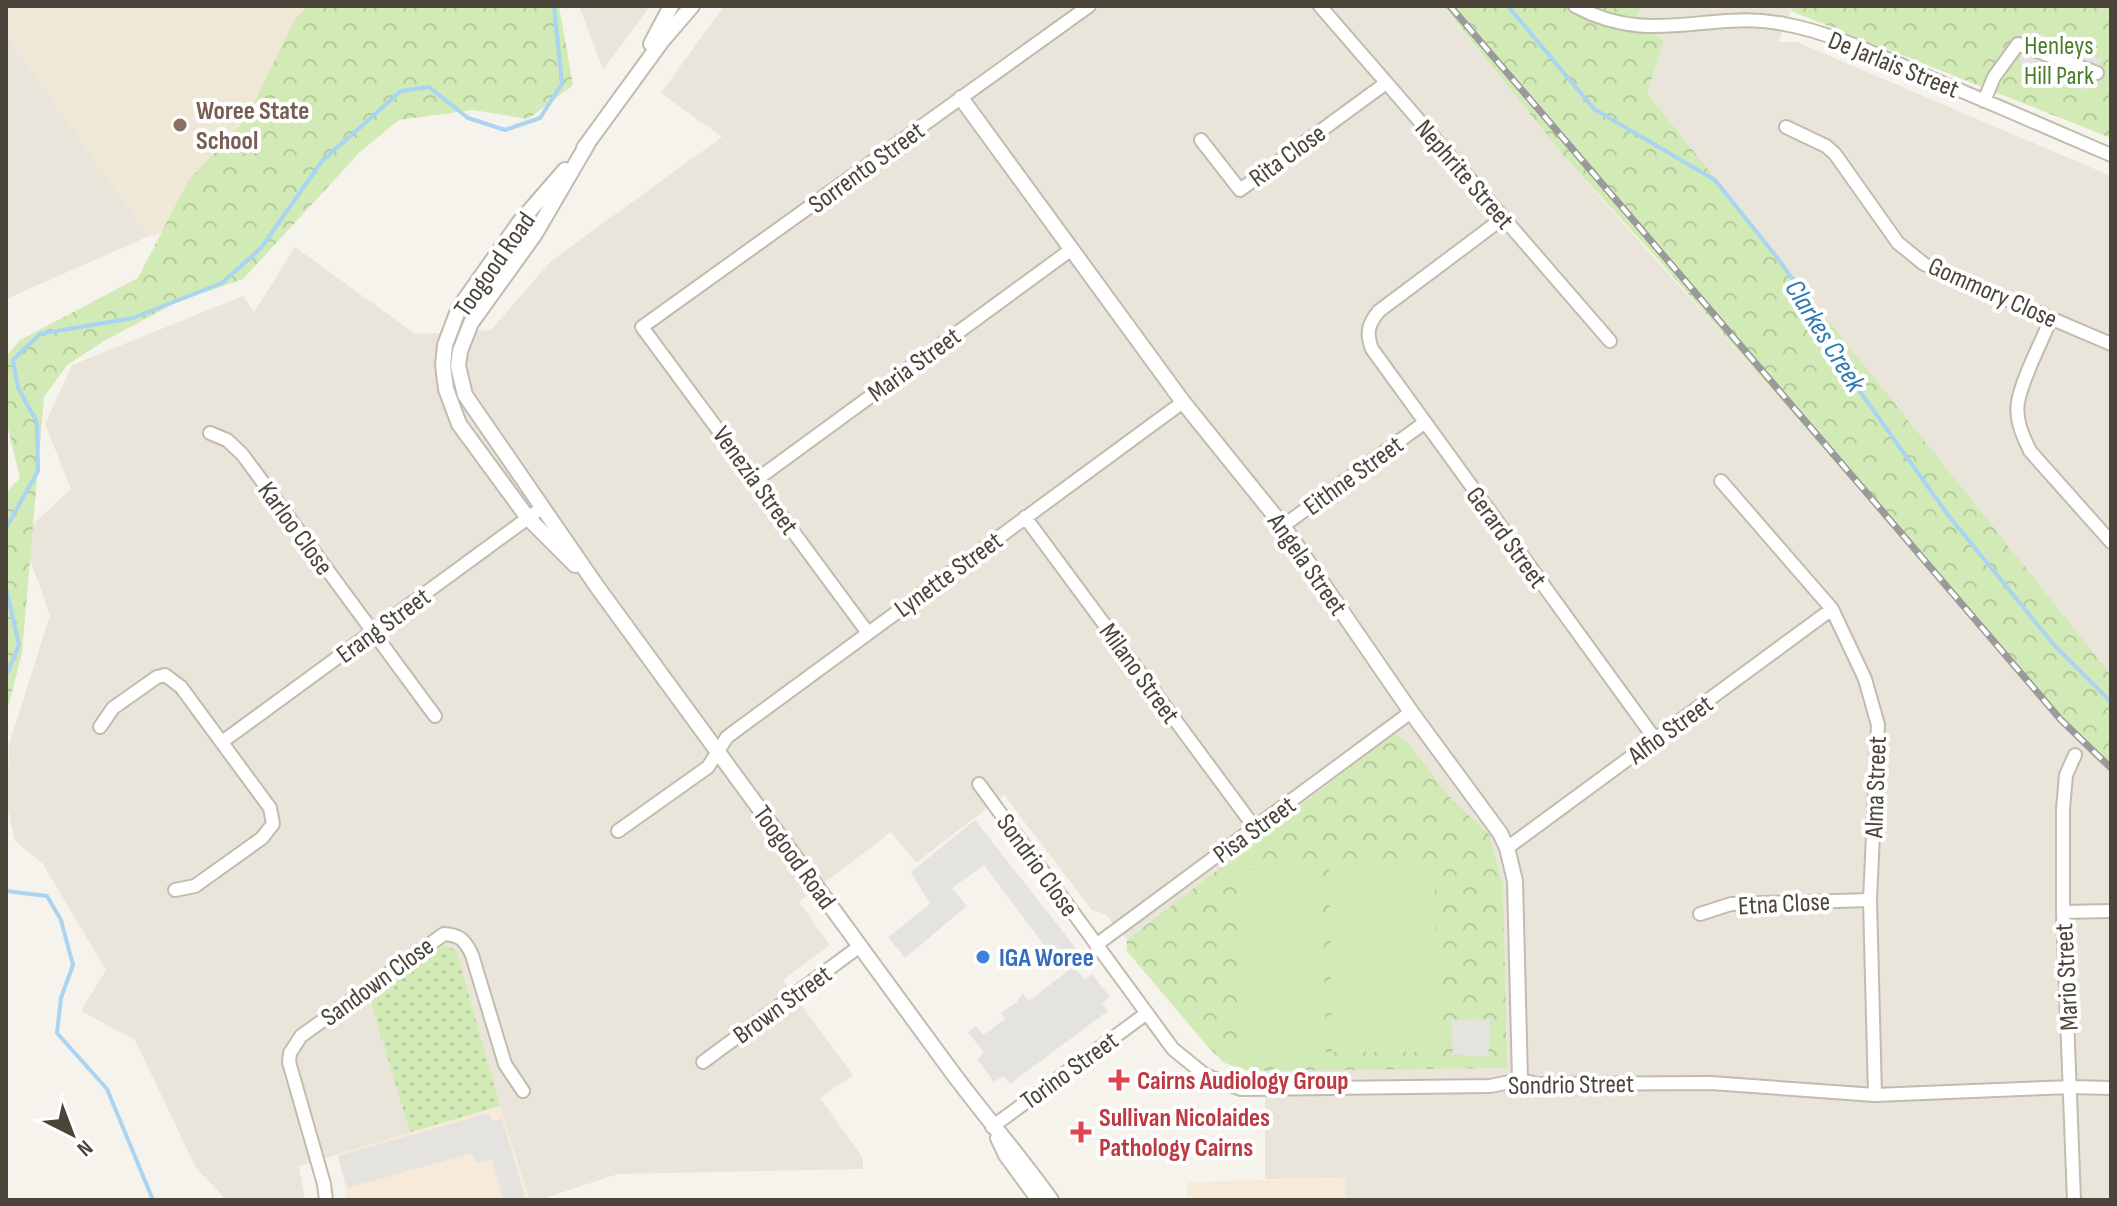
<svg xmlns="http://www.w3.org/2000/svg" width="2117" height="1206" font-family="'Sofia Sans Condensed',sans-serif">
  <defs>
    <pattern id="grass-dots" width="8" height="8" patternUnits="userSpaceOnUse" patternTransform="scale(2)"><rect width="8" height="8" fill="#d2eab5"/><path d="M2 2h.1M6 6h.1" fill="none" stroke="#b6ca9c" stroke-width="1.8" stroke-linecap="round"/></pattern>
    <pattern id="forest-crowns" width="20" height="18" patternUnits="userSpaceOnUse" patternTransform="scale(2)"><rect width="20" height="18" fill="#d2eab5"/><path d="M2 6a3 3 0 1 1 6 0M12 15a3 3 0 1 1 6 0" fill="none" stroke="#b6ca9c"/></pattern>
  </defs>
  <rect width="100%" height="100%" fill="#f6f3ec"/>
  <!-- residential -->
  <path fill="#eae5da" d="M579,6H650L603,70Z
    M724,6H1442L1562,154L1770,388L2092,757L2111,773V1200H1345V1178L1265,1179V1071H1249L1224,1063L1209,1048L1127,951L1126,939L1105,914L1092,910L1004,795L916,863L891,832L799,902L830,945L783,980L853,1075L820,1098L863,1158V1169L618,1174L539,1200H529L500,1106L299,1166L305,1200H223V1196L196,1168L135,1040L81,1011L106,970L43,864L15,841L7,805L9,745L50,615L21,535L71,489L45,424L72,365L243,296L254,312L295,247L415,334L491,330L551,261L722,137L661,93Z
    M1642,6H1793L1778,42H1797L2111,176V676L1909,429L1647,93L1664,41L1636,15Z
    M6,34L149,236L6,299Z"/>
  <!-- commercial -->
  <path fill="#f7ead8" d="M500,1106L528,1200H346L345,1186L337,1154Z
    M1345,1178V1200H1187V1182Z"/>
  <!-- education -->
  <path fill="#efe8d6" d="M6,6H375L223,216L149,236L6,34Z"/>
  <!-- grass -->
  <path fill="url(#grass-dots)" d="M443,945L456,950L500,1106L410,1132L371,1002Z"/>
  <!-- forest -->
  <path fill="url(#forest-crowns)" d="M308,6H559L573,85L528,119L473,110L399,120L360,152L243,279L177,302L104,341L67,365L44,397L22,653L6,715V492L20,478L6,420V357L20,340L138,278L188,181L246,119L295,19Z
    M1443,6H1642L1636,15L1664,41L1647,93L2111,675V773L2092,757L1655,256L1562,154Z
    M1793,6H2111V138L1791,11Z
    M1393,734L1406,740L1451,799L1489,834L1503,886L1507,1068L1249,1071L1225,1063L1209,1048L1127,951V940Z"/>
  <!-- garden -->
  <path fill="#d2eab5" d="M1434,864L1439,1052H1332L1329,866Z
    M1322,867L1326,1060L1240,1062L1236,870Z"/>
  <!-- parking -->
  <path fill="#e5e3e0" d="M2032,31L2102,59L2094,84L2089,82L2085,91L2019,63Z
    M975,820L1082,956L1063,970L984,865L952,888L967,906L905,958L888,937L930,904L911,872Z
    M1074,966L1085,980L1092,974L1110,997L1102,1003L1108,1011L1010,1084L1003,1076L994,1082L977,1059L984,1053L968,1032L976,1026L983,1035L1005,1019L1001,1013L1017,1002L1019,998L1023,994L1029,1001Z
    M1491,1019L1488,1057L1453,1055L1451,1020Z
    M489,1113L492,1121L502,1119L526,1200H503L492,1159L476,1163L472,1153L347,1188L338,1156Z"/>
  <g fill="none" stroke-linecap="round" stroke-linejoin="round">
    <!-- stream -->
    <path stroke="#a9d4f2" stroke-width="4" d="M1508,6L1594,109L1715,180L1779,260L1821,321L1846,372L1948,515L2055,646L2111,702
      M6,528L38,471L37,422L18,388L13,360L40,334L133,318L222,283L261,248L322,161L401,91L429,87L468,118L505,130L540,118L562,84L554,6
      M6,588L19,645L6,676
      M6,891L47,896L61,920L73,965L61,998L57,1033L107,1089L153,1200"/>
    <!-- minor casing -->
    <g stroke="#c2bbae" stroke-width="16">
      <path id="minor" d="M1320,6L1610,341
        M1575,6C1653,48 1707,9 1784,24C1833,33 1880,56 1926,76C1988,102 2049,128 2111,155
        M1984,101L1994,77L2018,44L2097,73
        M1786,127L1826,146L1835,154L1898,243L1924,264L2111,344
        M1201,140L1240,190L1386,83
        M1503,218L1379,311C1368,324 1366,333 1372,349L1655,739
        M2051,318C2042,342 2022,378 2018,402C2015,420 2023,436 2030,451L2111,542
        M210,433L227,440L242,454L435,716
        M756,480L1072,249
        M1721,481L1832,609L1865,679L1878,725L1870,900L1875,1095
        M1025,517L1255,828
        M1283,526L1424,423
        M868,633L642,327L1089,6
        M100,727L113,708L157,677L165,675L181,687L270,808L273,824L262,838L195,886L175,890
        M222,742L543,507
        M979,784L1173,1049L1205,1075L1241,1089L1490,1086L1520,1080L1538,1084L1711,1083L1875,1095L2071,1087L2111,1088
        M618,831L708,767L727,737L1183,402
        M1507,848L1832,609
        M2063,912L2111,911
        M1700,914L1731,904L1870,900
        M1096,945L1411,712
        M703,1062L860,946
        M992,1127L1147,1013
        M326,1200L324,1184L289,1062L290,1053L301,1036L444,934C460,935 465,940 472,955L505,1064L523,1091
        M2074,1200L2063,912V809L2066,775L2075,755"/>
    </g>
    <!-- tertiary casing -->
    <g stroke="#c2bbae" stroke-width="18">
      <path id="tertiary" d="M651,44L671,6
        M961,98L1183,402L1283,526L1411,712L1500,833L1507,848L1515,881L1520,1080
        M588,143L535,234L471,323L460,351L458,366L465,395L598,588L949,1068C982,1113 1019,1155 1051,1200
        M584,148L662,41L692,6
        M565,170L519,223L459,308L445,345L443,365L446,389L459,424L528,518L575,565
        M998,1138L1006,1155L1039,1200"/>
    </g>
    <!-- minor -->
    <use href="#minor" stroke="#fff" stroke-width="12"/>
    <!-- tertiary -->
    <use href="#tertiary" stroke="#fff" stroke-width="14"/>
    <!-- rail casing -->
    <g stroke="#9a9a9a" stroke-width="7">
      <path id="rail" d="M1450,6L2061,720L2111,768"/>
    </g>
    <!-- rail -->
    <use href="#rail" stroke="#fff" stroke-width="4" stroke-dasharray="12" stroke-linecap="butt"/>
  </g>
  <!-- markers -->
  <circle fill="#8d6e63" stroke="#fff" stroke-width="3" cx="180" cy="125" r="8"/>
  <circle fill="#3f7fe0" stroke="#fff" stroke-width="3" cx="983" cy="957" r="8"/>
  <g fill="#e0444e" stroke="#fff" stroke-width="3">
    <path d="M1115 1068h8v8h8v8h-8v8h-8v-8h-8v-8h8z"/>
    <path d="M1077 1120h8v8h8v8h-8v8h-8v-8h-8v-8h8z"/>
  </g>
  <g text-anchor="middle" stroke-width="8" stroke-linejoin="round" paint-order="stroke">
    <!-- park labels -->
    <g font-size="26" fill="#4a7f2a" stroke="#fff">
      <text x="2059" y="54">Henleys<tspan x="2059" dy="30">Hill Park</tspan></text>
    </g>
    <!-- street labels -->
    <g font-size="26" fill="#4b4439" stroke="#fff">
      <text transform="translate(1894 64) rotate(22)" y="9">De Jarlais Street</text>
      <text transform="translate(1287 155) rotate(-36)" y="9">Rita Close</text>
      <text transform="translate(866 167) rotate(-36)" y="9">Sorrento Street</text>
      <text transform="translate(1465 174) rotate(49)" y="9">Nephrite Street</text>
      <text transform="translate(494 264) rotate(-55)" y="9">Toogood Road</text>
      <text transform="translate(1993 292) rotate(24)" y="9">Gommory Close</text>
      <text transform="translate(914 364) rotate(-36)" y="9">Maria Street</text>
      <text transform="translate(1353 475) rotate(-36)" y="9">Eithne Street</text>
      <text transform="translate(756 480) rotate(54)" y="9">Venezia Street</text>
      <text transform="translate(296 528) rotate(54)" y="9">Karloo Close</text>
      <text transform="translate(1507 537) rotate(54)" y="9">Gerard Street</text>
      <text transform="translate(1308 564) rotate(55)" y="9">Angela Street</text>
      <text transform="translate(948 574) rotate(-36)" y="9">Lynette Street</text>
      <text transform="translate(383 625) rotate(-36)" y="9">Erang Street</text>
      <text transform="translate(1140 673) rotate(54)" y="9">Milano Street</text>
      <text transform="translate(1670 729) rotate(-36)" y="9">Alfio Street</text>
      <text transform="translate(1875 787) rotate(-88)" y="9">Alma Street</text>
      <text transform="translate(1254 829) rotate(-36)" y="9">Pisa Street</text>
      <text transform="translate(795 857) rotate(54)" y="9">Toogood Road</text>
      <text transform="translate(1038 865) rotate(54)" y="9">Sondrio Close</text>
      <text transform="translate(1784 903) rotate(-3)" y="9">Etna Close</text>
      <text transform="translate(2066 977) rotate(-93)" y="9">Mario Street</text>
      <text transform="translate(377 981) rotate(-36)" y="9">Sandown Close</text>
      <text transform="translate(782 1004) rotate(-36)" y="9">Brown Street</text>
      <text transform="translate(1069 1070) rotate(-36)" y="9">Torino Street</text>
      <text transform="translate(1571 1084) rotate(-1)" y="9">Sondrio Street</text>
    </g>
    <!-- education labels -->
    <g font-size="26" font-weight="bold" fill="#785e54" stroke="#fff" text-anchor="start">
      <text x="196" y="119">Woree State<tspan x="196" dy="30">School</tspan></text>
    </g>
    <!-- shop labels -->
    <g font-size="26" font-weight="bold" fill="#366cbe" stroke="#fff" text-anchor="start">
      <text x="999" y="966">IGA Woree</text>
    </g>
    <!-- health labels -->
    <g font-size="26" font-weight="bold" fill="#be3a42" stroke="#fff" text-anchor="start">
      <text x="1137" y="1089">Cairns Audiology Group</text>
      <text x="1099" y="1126">Sullivan Nicolaides<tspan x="1099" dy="30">Pathology Cairns</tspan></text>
    </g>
    <!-- water labels -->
    <g font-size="28" font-style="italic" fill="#2e7ab2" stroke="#fff">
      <text transform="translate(1826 335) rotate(58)" y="10">Clarkes Creek</text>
    </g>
  </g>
  <!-- border -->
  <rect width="2117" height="1206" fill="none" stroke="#4b4439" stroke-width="16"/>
  <!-- north arrow -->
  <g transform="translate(72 1134) rotate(138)" stroke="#ffffff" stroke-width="6" paint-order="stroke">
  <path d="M0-6L14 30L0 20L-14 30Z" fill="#4b4439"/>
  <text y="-12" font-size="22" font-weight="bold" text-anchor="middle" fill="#4b4439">N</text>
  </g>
</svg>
